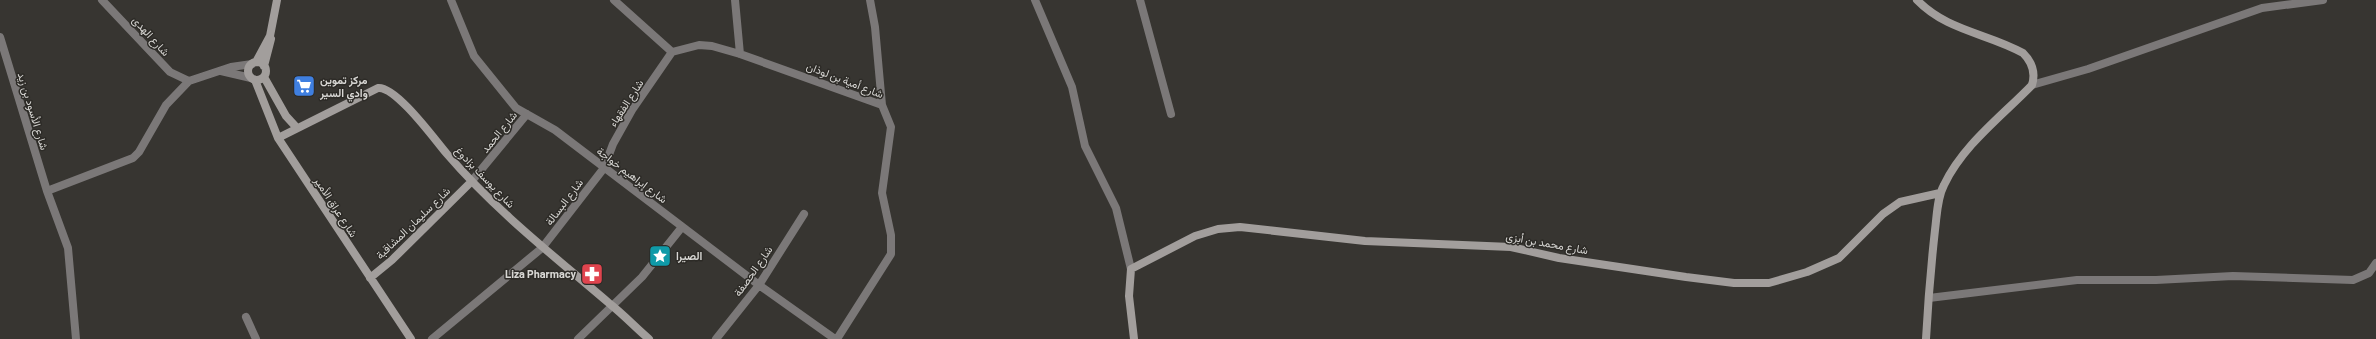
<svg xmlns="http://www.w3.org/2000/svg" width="2376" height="339" font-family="Barlow,Vazirmatn,sans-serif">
  <rect width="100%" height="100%" fill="#373531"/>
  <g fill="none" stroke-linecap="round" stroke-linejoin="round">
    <!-- street -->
    <path stroke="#7b7878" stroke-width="8" d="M102,0L170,72L189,81
      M451,0L474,56L516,108L555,130L759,285L835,339
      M614,0L672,52
      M735,0L740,54
      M870,0L875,27L882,105
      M1035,0L1072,87L1085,146L1116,208L1131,269
      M1140,0L1171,114
      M0,37L47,191L68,248L76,339
      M672,52L699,45L712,46L740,54L882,105L891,127L882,193L891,235V254L837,339
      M221,71L251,78
      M2032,85L2088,69L2262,8L2323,0
      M471,182L527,114
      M47,191L133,158L139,152L166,105L189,81L231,67L252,64
      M1929,298L2077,280H2156L2233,276L2353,280L2369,273L2376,263
      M246,317L256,339
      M432,339L542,248L604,168L613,144L632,110L672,52
      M578,339L642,277L682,227
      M716,339L759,285L804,214"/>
    <!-- secondary -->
    <path stroke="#a29e9c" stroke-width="8" d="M1917,0C1947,31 1987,33 2023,53C2032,62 2036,72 2032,85C2002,116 1963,145 1944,185C1937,198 1937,215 1935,230C1931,266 1928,302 1926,339
      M256,62L270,36L277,0
      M248 71a9 9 0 1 1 18 0a9 9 0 1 1-18 0Z
      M264,66L271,39
      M264,77L286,116L297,128
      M255,80L278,138L411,339
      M278,138L378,88C396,86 435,140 447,154C496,211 554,256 610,304C624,315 636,328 649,339
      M370,278L392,260L471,182
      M1134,339L1129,296L1131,269L1195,236L1218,229L1240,227L1365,241L1511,247L1559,258L1686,277L1734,283H1769L1807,272L1839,258L1883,214L1900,202L1940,193"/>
  </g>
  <!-- icons -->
  <defs>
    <g id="supermarket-square" transform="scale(1.15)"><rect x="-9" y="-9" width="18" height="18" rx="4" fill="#3f7fe0" stroke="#2d2b27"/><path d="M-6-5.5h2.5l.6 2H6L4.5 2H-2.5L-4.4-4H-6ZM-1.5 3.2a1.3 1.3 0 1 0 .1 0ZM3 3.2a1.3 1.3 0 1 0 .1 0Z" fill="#fff"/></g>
    <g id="sight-square" transform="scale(1.15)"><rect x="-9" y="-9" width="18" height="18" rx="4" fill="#0f9aa8" stroke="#2d2b27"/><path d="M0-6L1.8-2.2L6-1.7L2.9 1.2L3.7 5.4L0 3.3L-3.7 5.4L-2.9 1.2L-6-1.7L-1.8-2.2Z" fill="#fff"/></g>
    <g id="pharmacy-square" transform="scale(1.15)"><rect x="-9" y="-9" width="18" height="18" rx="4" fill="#e0444e" stroke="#2d2b27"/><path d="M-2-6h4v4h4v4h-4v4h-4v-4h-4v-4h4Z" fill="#fff"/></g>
  </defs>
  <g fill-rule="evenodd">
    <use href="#supermarket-square" x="304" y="86"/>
    <use href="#sight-square" x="660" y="256"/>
    <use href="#pharmacy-square" x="592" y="274"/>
  </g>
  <g text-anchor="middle" stroke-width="3" stroke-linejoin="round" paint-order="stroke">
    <!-- street labels -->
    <g font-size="11" fill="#d8d7d4" stroke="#2d2b27">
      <text transform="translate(151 36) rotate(48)" y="4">شارع الهدى</text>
      <text transform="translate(845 80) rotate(21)" y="4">شارع أمية بن لوذان</text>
      <text transform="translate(626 103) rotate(-57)" y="4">شارع الفقهاء</text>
      <text transform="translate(33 111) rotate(73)" y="4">شارع الأسود بن زيد</text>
      <text transform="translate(499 132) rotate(-51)" y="4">شارع الحمد</text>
      <text transform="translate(632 175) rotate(37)" y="4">شارع إبراهيم خواجة</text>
      <text transform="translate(485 177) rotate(46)" y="4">شارع يوسف بزادوغ</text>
      <text transform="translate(564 202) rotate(-53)" y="4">شارع البسالة</text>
      <text transform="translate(336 207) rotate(57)" y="4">شارع عراق الأمير</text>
      <text transform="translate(413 223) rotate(-44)" y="4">شارع سليمان المشاقبة</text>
      <text transform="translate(1547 243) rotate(10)" y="4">شارع محمد بن أبزى</text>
      <text transform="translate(753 271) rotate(-55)" y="4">شارع الحصفة</text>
    </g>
    <!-- poi labels -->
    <g font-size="11" font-weight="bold" fill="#d8d7d4" stroke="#2d2b27" text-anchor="start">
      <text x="320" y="84">مركز تموين<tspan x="320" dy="13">وادي السير</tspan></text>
      <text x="676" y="260">الصيرا</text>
      <text x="576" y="278" text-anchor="end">Liza Pharmacy</text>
    </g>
  </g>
</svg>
